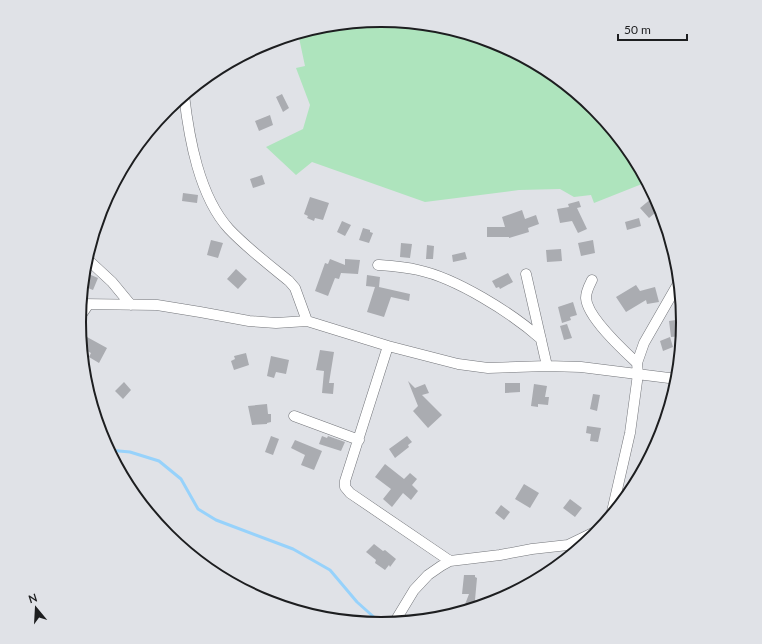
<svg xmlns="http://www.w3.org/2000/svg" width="762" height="644" font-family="Lato,sans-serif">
  <rect width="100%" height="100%" fill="#e0e2e7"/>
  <!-- green -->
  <path fill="#aee4bd" d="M381,20L440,26L497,43L549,71L595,109L632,154L647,182L594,203L591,195L574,197L560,189L519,190L425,202L312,162L296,175L266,147L303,129L310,105L296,68L305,66L298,33L322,26Z"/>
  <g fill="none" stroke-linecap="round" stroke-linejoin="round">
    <!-- stream -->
    <path stroke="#97d2fb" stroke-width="3" d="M108,450L130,452L159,461L181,479L198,509L216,520L293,549L330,570L357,602L376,619L378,624"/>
  </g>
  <!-- building -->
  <path fill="#aaacb1" d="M282,94L289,108L283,112L276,97Z
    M270,115L273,125L259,131L255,121Z
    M262,175L265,184L253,188L250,179Z
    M183,193L198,195L197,203L182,201Z
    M310,197L329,203L323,220L315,218L314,221L307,218L308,216L304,214Z
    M652,198L661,208L649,218L640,208Z
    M579,201L581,207L577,208L587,229L578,233L572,221L560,223L557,209L569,207L568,204Z
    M522,210L525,219L536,215L539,224L528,228L529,232L509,238V237H487V227H505L502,217Z
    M639,218L641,226L627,230L625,222Z
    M342,221L351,225L345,236L337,232Z
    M363,228L370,230V232L373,233L369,243L359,240Z
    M211,240L223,243L218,258L207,255Z
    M593,240L595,253L581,256L578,243Z
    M401,243L412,244L410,258L400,257Z
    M427,245L434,246L433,259H426Z
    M561,249L562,261L547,262L546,250Z
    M465,252L467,259L453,262L452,255Z
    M330,259L345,265V259L360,260L358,274L341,273L339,279L335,278L328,296L315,291L325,263L328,264Z
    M236,269L247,279L238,289L227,279Z
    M84,272L98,278L93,290L83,286Z
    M508,273L513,282L500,289L499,287L496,288L492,281Z
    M367,275L380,277L379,287L410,294L409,301L391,297L384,317L367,312L375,287L366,286Z
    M636,285L640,291L655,287L659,302L647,304L646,300L626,312L616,297Z
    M573,302L577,315L570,317L571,320L562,323L558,307Z
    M683,319L682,336L671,337L669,321Z
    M567,324L572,338L564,340L560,326Z
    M87,337L107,348L99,363L89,357L91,353L82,348Z
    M670,337L673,347L663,351L660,341Z
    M320,350L334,352L329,383H334L333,394L322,393L324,371L316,370Z
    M246,353L249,365L234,370L231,361L235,359L234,356Z
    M271,356L289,360L286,374L276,372L274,378L267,376Z
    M408,381L415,388L425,384L429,393L422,395L442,415L428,428L413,411L418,406Z
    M124,382L131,390L123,399L115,391Z
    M505,383H520V392L505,393Z
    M534,384L547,386L545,397H549L548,405L538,404V407L531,406Z
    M593,394L600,395L597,411L590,409Z
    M267,404L268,414H271V422L267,423V424L252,425L248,406Z
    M587,426L601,428L598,442L590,441L591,434L586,433Z
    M271,436L279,439L273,455L265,452Z
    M322,436L327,438L328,436L345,442L341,451L319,444Z
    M407,436L412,442L408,445L409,447L395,458L389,449Z
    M295,440L322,451L314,470L301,465L305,455L291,448Z
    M385,464L404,479L410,473L417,479L412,485L418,491L411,500L403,493L392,507L383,499L391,489L375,477Z
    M524,484L539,493L530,508L515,499Z
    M570,499L582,508L575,517L563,508Z
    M501,505L510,512L504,520L495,513Z
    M374,544L383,551L385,550L396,559L390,567L389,565L385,570L375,563L376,560L366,552Z
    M464,575H475V577L477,578L475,600L486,604L470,609L464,607L469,594H462Z"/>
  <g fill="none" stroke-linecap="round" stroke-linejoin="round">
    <!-- minor casing -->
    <g stroke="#73757a" stroke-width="11">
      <path id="minor" d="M184,95C189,138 199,196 229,229C247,248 268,264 289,281L295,288L307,321
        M86,258L112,282L131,305
        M378,265C391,266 405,267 418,270C456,278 512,313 541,339
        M526,274L547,366
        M592,280C589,286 586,291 586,298C587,317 623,350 637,363
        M81,304L157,305L200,312L249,321L276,323L307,321L388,346L458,364L488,368L547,366L581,367L677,379
        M79,318L88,305
        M388,346L345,481V487L350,493L450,561
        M294,416L359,440
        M611,516L630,433L638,374L637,363L644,343L679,282
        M394,623L414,590L428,575L441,566L450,561L500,555L532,549L568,545L599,530"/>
    </g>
    <!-- minor -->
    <use href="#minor" stroke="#fff" stroke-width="10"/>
  </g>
  <!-- crop -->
  <path d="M0 0H762V644H0ZM86 322a295 295 0 1 1 590 0a295 295 0 1 1-590 0Z" fill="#e0e2e7" fill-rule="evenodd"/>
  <path fill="none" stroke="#1d1e20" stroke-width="2" d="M86 322a295 295 0 1 1 590 0a295 295 0 1 1-590 0Z"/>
  <!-- north arrow -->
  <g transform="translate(36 608) rotate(342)" stroke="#e0e2e7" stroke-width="3" paint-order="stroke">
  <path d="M0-3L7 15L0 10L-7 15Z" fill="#1d1e20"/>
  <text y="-6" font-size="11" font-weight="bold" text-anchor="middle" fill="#1d1e20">N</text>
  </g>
  <!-- scale -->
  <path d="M618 34v6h69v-6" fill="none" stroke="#1d1e20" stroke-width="2"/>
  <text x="624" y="34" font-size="12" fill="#1d1e20" stroke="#e0e2e7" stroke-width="3" paint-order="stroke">50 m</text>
</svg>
